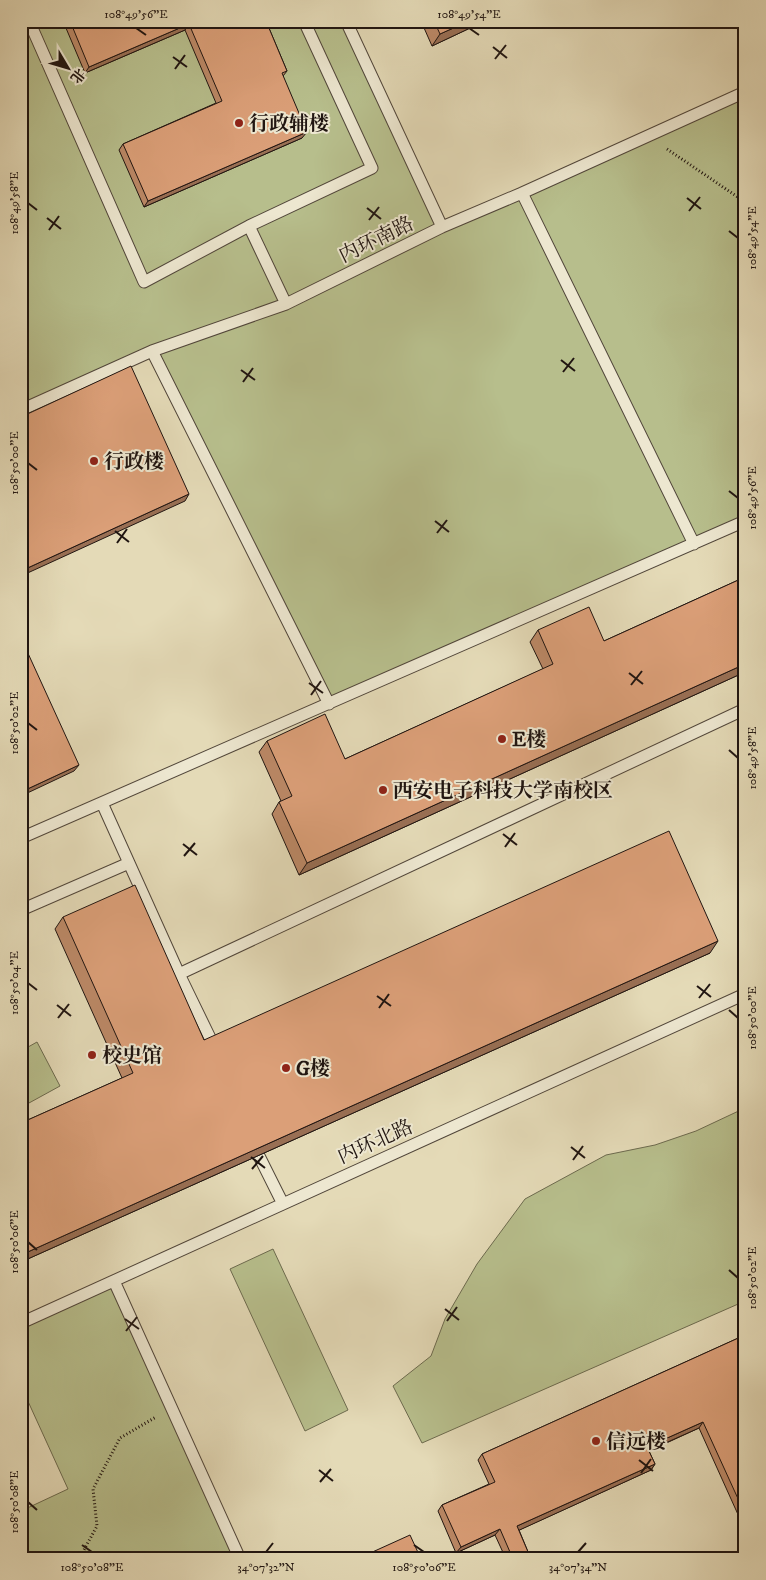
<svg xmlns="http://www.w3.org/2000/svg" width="766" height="1580" font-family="'IM FELL DW Pica','Noto Serif SC',serif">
  <rect width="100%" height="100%" fill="#e4dab7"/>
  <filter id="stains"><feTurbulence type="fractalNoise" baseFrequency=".004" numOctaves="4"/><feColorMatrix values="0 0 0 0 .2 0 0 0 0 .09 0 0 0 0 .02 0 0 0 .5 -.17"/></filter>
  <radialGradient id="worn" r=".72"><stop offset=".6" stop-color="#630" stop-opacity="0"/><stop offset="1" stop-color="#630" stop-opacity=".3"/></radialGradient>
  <!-- green -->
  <path fill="#b7be8c" stroke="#6c6a4e" d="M21,21H347L442,227L745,92V521L329,704L154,355L21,414Z
    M37,1042L60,1086L29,1103L21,1079V1051Z
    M745,1108V1301L422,1443L393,1386L431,1356L445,1319L477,1264L525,1199L606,1155L655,1145L696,1131Z
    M273,1249L348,1410L305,1431L230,1269Z
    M114,1281L240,1559H21V1511L68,1489L21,1386V1323Z"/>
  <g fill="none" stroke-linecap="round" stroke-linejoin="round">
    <!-- lane casing -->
    <g stroke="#51463a" stroke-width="13">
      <path id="lane" d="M29,21L144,282L249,226L286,304
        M346,21L442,227
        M522,193L694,544
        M249,226L372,168L304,21
        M152,351L329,704
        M21,410L152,351L286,304L442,227L522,193L745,92
        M102,803L179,974L213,1044
        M21,838L745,521
        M21,910L129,863
        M179,974L745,709
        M259,1156L283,1204
        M114,1281L240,1559
        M21,1323L745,994"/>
    </g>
    <!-- path -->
    <path stroke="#201511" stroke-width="3" stroke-dasharray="1 2.5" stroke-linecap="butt" d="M667,149L745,202
      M79,1559L97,1526L93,1489L120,1438L156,1417"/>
    <!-- lane -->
    <use href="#lane" stroke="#ede7d0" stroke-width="11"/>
  </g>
  <!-- wall -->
  <path fill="#bc8967" stroke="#201511" d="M63,21H266L287,71L283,76L302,138L144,207L119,150L123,144L216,103L185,30L85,73Z
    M421,21H485L432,46Z
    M745,577V672L299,875L272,814L279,802L281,801L259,752L267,741L345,759L543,669L530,642L538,630L604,641Z
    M63,917L204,1040L710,953L21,1262V1123L122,1078L55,929Z
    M745,1335V1530L699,1428L649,1451L655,1464L651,1470L519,1530L531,1559H506L495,1535L456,1553L438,1511L442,1505L489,1484L478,1460L482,1454Z"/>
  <!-- shaded-wall -->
  <path fill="#996f54" stroke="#201511" d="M469,21H485L432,46L440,34Z
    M189,24L185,30L85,73L89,67Z
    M307,132L302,138L144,207L148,201Z
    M189,494L185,501L21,576V571Z
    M745,664V672L299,875L307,863Z
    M79,765L74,771L21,796V792Z
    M718,941L710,953L21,1262V1255Z
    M703,1422L699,1428L643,1453L647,1447Z
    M655,1464L651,1470L513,1533L517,1526Z
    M500,1529L495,1535L456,1553L461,1547Z"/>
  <!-- building -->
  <path fill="#db9f78" stroke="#201511" d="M70,21H266L287,71L282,73L307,132L148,201L123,144L222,101L189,24L89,67Z
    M434,21H469L440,34Z
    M131,366L189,494L21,571V417Z
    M745,577V664L307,863L279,802L292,796L267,741L325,714L345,759L553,664L538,630L589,607L604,641Z
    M21,638L79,765L21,792Z
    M669,831L718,941L21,1255V1123L133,1073L63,917L135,885L204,1040Z
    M745,1335V1514L703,1422L647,1447L655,1464L517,1526L531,1559H513L500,1529L461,1547L442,1505L495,1482L482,1454Z
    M410,1535L421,1559H357Z"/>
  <!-- ticks -->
  <path fill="none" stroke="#201511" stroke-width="2" d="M136,28L146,35M469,28L479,35M493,47L507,58M173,57L187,67M495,59L506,45M175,69L185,55M687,198L701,209M28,203L37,210M367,208L381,219M689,211L700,197M47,218L61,229M369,220L379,207M49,230L59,216M729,231L738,238M561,360L575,371M241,370L255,380M563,372L574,358M243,382L253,368M28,463L37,470M729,491L738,498M435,521L449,532M115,531L129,542M437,533L447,520M117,543L127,529M629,673L643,684M309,683L323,693M631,685L642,671M311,695L321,681M28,723L37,730M729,750L738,758M503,834L517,845M183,844L197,855M505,847L515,833M184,856L195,843M28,983L37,990M697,986L711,997M377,996L391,1006M699,998L710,984M57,1005L71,1016M379,1008L389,994M729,1010L738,1018M58,1018L69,1004M571,1147L585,1158M251,1157L265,1168M573,1160L583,1146M252,1169L263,1156M28,1242L37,1250M729,1270L738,1278M445,1309L459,1320M125,1319L139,1329M447,1321L457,1307M126,1331L137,1317M639,1460L653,1471M319,1470L333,1481M641,1473L651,1459M320,1482L331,1469M28,1502L37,1510M82,1545L92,1552M414,1545L424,1552M266,1552L273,1543M578,1552L586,1543"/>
  <!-- markers -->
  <g fill="#8f2418" stroke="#ede7d0" stroke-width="2">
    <circle cx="239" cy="123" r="5"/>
    <circle cx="94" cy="461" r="5"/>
    <circle cx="502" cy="739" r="5"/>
    <circle cx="383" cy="790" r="5"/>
    <circle cx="92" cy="1055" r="5"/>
    <circle cx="286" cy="1068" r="5"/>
    <circle cx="596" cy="1441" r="5"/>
  </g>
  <g text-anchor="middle" stroke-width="4" stroke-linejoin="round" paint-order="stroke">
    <!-- poi labels -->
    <g font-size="20" font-weight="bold" fill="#201511" stroke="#ede7d0" text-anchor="start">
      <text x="249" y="130">行政辅楼</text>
      <text x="104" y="468">行政楼</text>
      <text x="512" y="746">E楼</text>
      <text x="393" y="797">西安电子科技大学南校区</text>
      <text x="102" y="1062">校史馆</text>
      <text x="296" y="1075">G楼</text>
      <text x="606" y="1448">信远楼</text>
    </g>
    <!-- street labels -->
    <g font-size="20" fill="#201511" stroke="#ede7d0">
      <text transform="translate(376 239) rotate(-26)" y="7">内环南路</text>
      <text transform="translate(375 1141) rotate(-24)" y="7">内环北路</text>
    </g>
  </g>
  <!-- margin -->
  <rect width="766" height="1580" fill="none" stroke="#e4dab7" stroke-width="55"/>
  <!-- north arrow -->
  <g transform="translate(68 68) rotate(128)" stroke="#ede7d0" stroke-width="4" paint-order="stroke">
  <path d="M0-4L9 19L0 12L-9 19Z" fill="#201511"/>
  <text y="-8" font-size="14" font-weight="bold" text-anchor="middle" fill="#201511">北</text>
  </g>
  <rect x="28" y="28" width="710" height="1524" fill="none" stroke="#201511" stroke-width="2"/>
  <g font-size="12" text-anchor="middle" fill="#201511">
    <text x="136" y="18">108°49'56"E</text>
    <text x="469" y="18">108°49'54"E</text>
    <text transform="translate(14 203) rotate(-90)" y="4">108°49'58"E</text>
    <text transform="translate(752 238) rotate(-90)" y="4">108°49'54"E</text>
    <text transform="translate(14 463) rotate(-90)" y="4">108°50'00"E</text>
    <text transform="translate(752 498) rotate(-90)" y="4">108°49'56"E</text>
    <text transform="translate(14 723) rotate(-90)" y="4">108°50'02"E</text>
    <text transform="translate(752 758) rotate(-90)" y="4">108°49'58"E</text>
    <text transform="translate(14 983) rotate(-90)" y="4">108°50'04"E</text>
    <text transform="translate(752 1018) rotate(-90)" y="4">108°50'00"E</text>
    <text transform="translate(14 1242) rotate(-90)" y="4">108°50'06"E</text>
    <text transform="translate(752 1278) rotate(-90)" y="4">108°50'02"E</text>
    <text transform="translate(14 1502) rotate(-90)" y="4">108°50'08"E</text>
    <text x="92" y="1571">108°50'08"E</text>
    <text x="266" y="1571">34°07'32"N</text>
    <text x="424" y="1571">108°50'06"E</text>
    <text x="578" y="1571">34°07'34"N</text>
  </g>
  <rect width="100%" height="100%" filter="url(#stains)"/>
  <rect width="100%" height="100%" fill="url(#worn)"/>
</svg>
